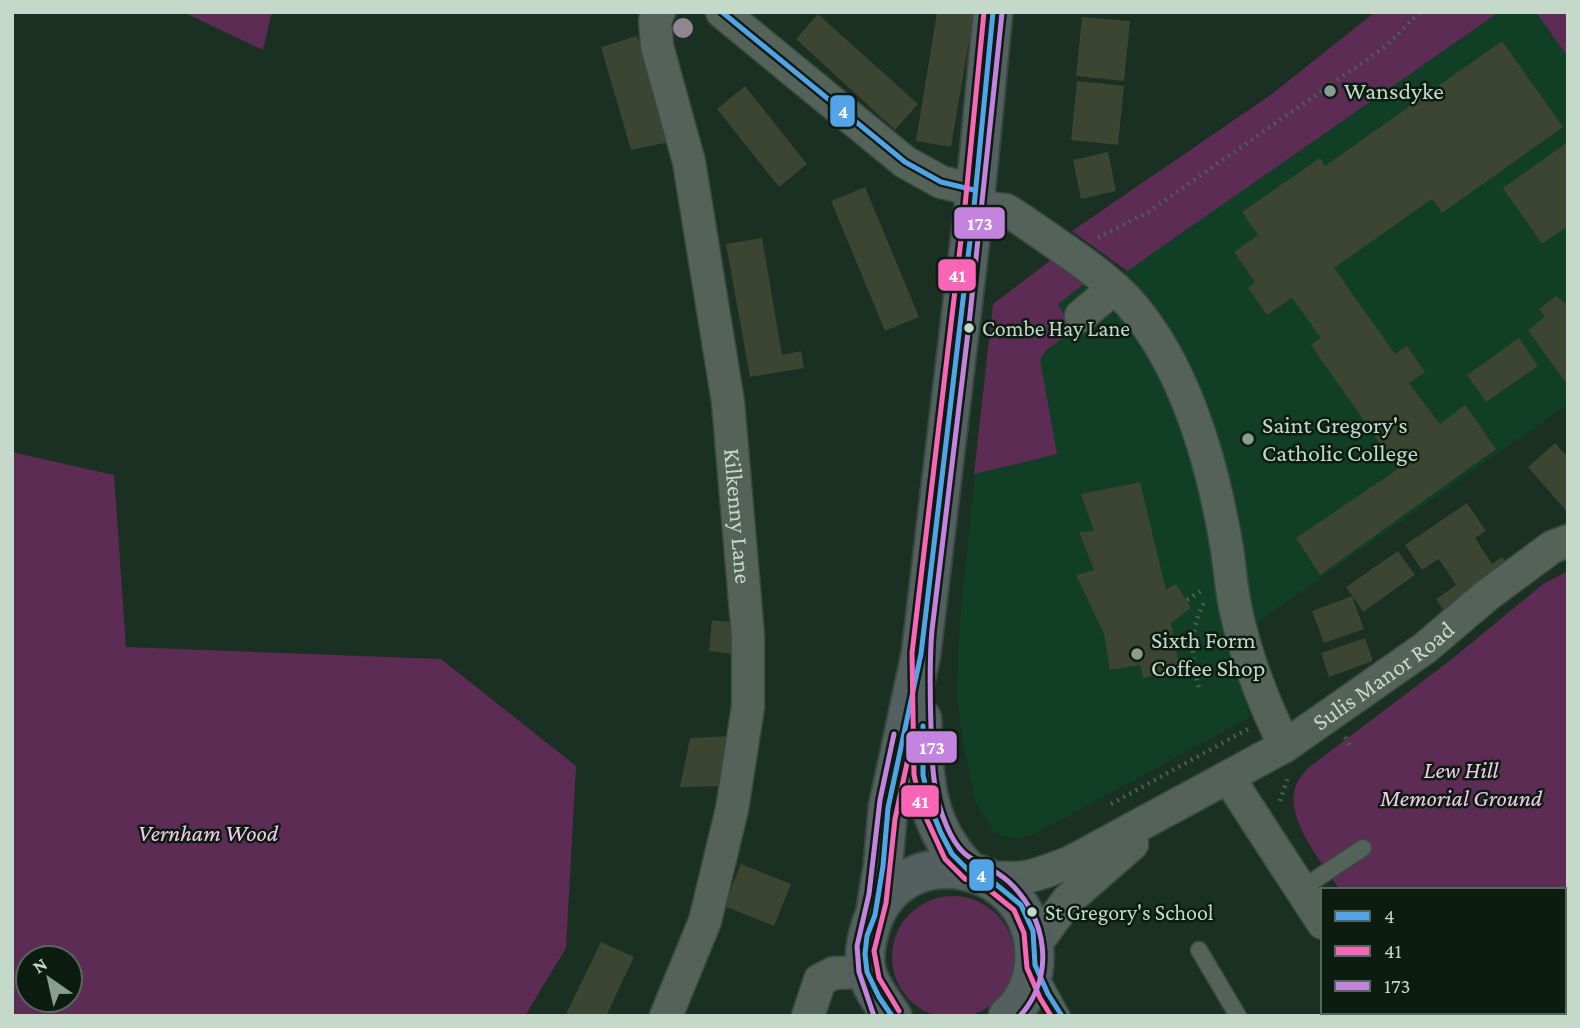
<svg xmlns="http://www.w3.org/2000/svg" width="1580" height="1028" font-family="'Crimson Pro',serif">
  <rect width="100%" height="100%" fill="#1a3023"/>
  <!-- built -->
  <path fill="#113f26" d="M1499,12H1568V404L1258,622L1228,648L1250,717L1034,834L1020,838L1004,837L992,830L976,802L964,749L957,698L958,653L961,608L993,304L1055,257L1096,293L1148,254Z"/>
  <!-- green -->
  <path fill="#5d2c55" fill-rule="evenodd" d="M183,12H272L263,50Z
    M1375,12H1499L1127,271L1072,231L1272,94Z
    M1536,12H1568V57Z
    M1055,257L1085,283L1058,304L1074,331L1046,350L1040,360L1057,454L974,474L993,304Z
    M12,452L114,475L126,647L441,659L576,766L566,948L525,1016H12ZM70,958V1000H28V958Z
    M1568,571V1016H1407L1405,1012H1564V890H1340C1324,866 1288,822 1294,792C1296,782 1302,775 1308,768L1452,659L1543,584Z
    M892 957a61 61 0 1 1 122 0a61 61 0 1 1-122 0Z"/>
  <!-- building -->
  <path fill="#3c4432" d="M937,12H974L951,147L916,141Z
    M818,14L918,104L895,130L796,39Z
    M1082,17L1130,21L1124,81L1076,76Z
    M637,36L674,141L631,150L601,47Z
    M1502,41L1563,127L1442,213L1432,199L1334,268L1395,354L1407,346L1425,372L1409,383L1440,424L1465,405L1496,449L1320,575L1296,538L1398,469L1311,345L1321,338L1292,298L1267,315L1248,288L1255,282L1234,252L1258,235L1242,212L1320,158L1325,166Z
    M1077,81L1124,86L1118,145L1071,140Z
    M745,86L807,164L779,187L717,109Z
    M1568,142V226L1542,244L1503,188Z
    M1108,152L1116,191L1081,199L1073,160Z
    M865,187L919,317L885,331L831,201Z
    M762,238L782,355L801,351L804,368L750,377L726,244Z
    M1556,296L1565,303L1568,301V386L1528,330L1545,317L1539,309Z
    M1519,338L1538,366L1486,402L1467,375Z
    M1555,443L1568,457V513L1528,467Z
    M1140,482L1166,590L1176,584L1191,608L1171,623L1180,669L1143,678L1140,665L1110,670L1104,634L1076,575L1094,570L1079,532L1094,531L1081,494Z
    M1467,503L1486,531L1475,538L1492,564L1502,557L1514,575L1449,619L1436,599L1456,585L1439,559L1422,570L1405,545Z
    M1398,551L1415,575L1363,612L1346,587Z
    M1352,596L1364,629L1324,643L1312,611Z
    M712,620L737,623L734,654L709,651Z
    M1365,638L1373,661L1329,677L1321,653Z
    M730,736L728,786L680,787L690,738Z
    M741,864L791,884L774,926L724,906Z
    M601,942L634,957L606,1016H565Z
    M1435,1012H1501L1502,1016H1436Z"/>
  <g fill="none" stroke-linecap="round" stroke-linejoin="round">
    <!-- service casing -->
    <g stroke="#39493f" stroke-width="19">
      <path id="service" d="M1301,889L1363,848
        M1199,950L1238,1016
        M1039,974L1062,1016"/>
    </g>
    <!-- minor casing -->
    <g stroke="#39493f" stroke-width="35">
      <g id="minor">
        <path id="s1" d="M659,12L655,20L657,46L689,162L728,402L748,636V707L732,809L705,921L666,1016"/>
        <path d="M722,12L905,162L941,182L974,190"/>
        <path d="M974,207L1006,210L1022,220C1054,243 1101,272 1127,300C1185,364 1213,465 1227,549C1230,568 1231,587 1235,606C1245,655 1263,702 1285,746"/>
        <path d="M1081,316L1114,288"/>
        <path d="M1228,777L1323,923"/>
        <path id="s2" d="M986,876C1023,882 1037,875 1071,862L1285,746L1425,648L1486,596L1552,547L1568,541"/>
        <path d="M1034,946L1068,900L1132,844"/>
        <path d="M1376,1012L1377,1016"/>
        <path d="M808,1016L820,980L834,973L867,972"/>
      </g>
    </g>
    <!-- primary casing -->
    <g stroke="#39493f" stroke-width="42">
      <path id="primary" d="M922,719C924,780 924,826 970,872
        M875,915L883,866L888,808L921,654L974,207L993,12
        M892,1016C882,1002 870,986 866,969C863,953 867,937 872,922C903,836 1029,861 1034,949C1036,974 1028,999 1008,1016"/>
    </g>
    <!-- path -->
    <path stroke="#4e5d54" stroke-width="4.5" stroke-dasharray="2 5" stroke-linecap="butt" d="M1098,238L1148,212L1386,46L1420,12
      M1187,600L1204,589
      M1199,687C1190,658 1190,628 1205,601
      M1345,737L1351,748
      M1280,801L1288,777
      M1111,804L1248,729"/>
    <!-- service -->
    <use href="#service" stroke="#546259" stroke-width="16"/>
    <!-- minor -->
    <use href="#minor" stroke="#546259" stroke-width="32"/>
    <!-- primary -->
    <use href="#primary" stroke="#53605f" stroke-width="38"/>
    <!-- bus-1 casing -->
    <g stroke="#0c1c11" stroke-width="10">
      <path id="bus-1" d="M722,12L905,162L941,182L974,190
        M923,726V775L930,806L941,833L952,854L970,872L986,876L1021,905L1033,931L1035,965L1048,994L1062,1016
        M892,1016L879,997L867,972L865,954L867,936L875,915L883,866L888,808L921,654L974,207L993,12"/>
    </g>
    <!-- bus-2 casing -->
    <g stroke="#0c1c11" stroke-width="10">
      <path id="bus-2" d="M984,12L965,206L912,653L914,775L922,809L945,859L965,879L982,884L1014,910L1024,933L1027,968L1040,998L1051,1016
        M899,1011L879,978L874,951L886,903L895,819L912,740"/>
    </g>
    <!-- bus-3 casing -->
    <g stroke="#0c1c11" stroke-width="10">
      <path id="bus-3" d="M1002,13L969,324L932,630C929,662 930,694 931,727C932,761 932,794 947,827C965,868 982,857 1009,882C1047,917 1056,976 1020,1016
        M874,1016L859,972L857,946L869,894L880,800L894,734"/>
    </g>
    <!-- bus-1 -->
    <use href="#bus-1" stroke="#53a3e8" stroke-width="5"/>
    <!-- bus-2 -->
    <use href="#bus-2" stroke="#fa66b7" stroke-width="5"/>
    <!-- bus-3 -->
    <use href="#bus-3" stroke="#c483df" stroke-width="5"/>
  </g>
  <!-- trees -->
  <circle fill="#928490" cx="683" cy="28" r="10"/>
  <!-- markers -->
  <g fill="#889e90" stroke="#0c1c11" stroke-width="2.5">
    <circle cx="1330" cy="91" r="7"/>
    <circle cx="1248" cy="439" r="7"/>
    <circle cx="1137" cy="654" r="7"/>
  </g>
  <g fill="#c4d9ca" stroke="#0c1c11" stroke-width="2.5">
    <circle cx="969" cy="328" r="6"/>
    <circle cx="1032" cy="912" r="6"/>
  </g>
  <g text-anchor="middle" stroke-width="5" stroke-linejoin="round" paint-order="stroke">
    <!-- bus labels -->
    <g font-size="22" fill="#c4d9ca" stroke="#0c1c11" text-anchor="start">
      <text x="982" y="336">Combe Hay Lane</text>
      <text x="1045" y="920">St Gregory's School</text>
    </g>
    <!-- poi labels -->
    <g font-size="24" fill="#c4d9ca" stroke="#0c1c11" text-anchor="start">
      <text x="1344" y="99">Wansdyke</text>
      <text x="1262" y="433">Saint Gregory's<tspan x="1262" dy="28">Catholic College</tspan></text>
      <text x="1151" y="648">Sixth Form<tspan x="1151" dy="28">Coffee Shop</tspan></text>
    </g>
    <!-- street labels -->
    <g font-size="24" fill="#c4d9ca" stroke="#0c1c11">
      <text dy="8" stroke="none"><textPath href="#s1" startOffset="513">Kilkenny Lane</textPath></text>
      <text dy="8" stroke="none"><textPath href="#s2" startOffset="452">Sulis Manor Road</textPath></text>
    </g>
    <!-- park labels -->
    <g font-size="24" font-style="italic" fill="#f4c9ea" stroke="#0c1c11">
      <text x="1461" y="778">Lew Hill<tspan x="1461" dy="28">Memorial Ground</tspan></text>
      <text x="208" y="841">Vernham Wood</text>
    </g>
  </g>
  <g stroke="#0c1c11" stroke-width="2.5">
    <rect x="829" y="94" width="27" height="34" rx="7" fill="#53a3e8"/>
    <rect x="953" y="206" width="53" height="34" rx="7" fill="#c483df"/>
    <rect x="937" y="258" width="40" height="34" rx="7" fill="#fa66b7"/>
    <rect x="905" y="730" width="53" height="34" rx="7" fill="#c483df"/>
    <rect x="900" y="784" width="40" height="34" rx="7" fill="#fa66b7"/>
    <rect x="968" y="858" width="27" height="34" rx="7" fill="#53a3e8"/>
  </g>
  <g font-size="19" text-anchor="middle" font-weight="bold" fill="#fff">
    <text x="843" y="118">4</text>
    <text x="980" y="230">173</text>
    <text x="957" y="282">41</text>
    <text x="932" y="754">173</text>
    <text x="920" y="808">41</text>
    <text x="981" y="882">4</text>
  </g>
  <!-- border -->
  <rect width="1580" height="1028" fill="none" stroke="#c4d9ca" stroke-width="28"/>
  <!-- legend -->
  <rect x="1321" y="888" width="245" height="126" fill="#0c1c11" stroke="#56685b" stroke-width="2"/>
  <rect x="1335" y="911" width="35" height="10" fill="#53a3e8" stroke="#56685b" stroke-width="2"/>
  <text x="1384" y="923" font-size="21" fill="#c4d9ca">4</text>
  <rect x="1335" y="946" width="35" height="10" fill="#fa66b7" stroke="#56685b" stroke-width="2"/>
  <text x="1384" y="958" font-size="21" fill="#c4d9ca">41</text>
  <rect x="1335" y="981" width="35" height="10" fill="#c483df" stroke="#56685b" stroke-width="2"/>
  <text x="1384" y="993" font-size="21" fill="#c4d9ca">173</text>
  <!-- north arrow -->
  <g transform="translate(49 979) rotate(326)"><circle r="33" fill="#0c1c11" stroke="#56685b" stroke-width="2"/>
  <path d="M0-5L12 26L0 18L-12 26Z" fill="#889e90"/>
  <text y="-10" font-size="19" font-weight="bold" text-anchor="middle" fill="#c4d9ca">N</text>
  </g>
</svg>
